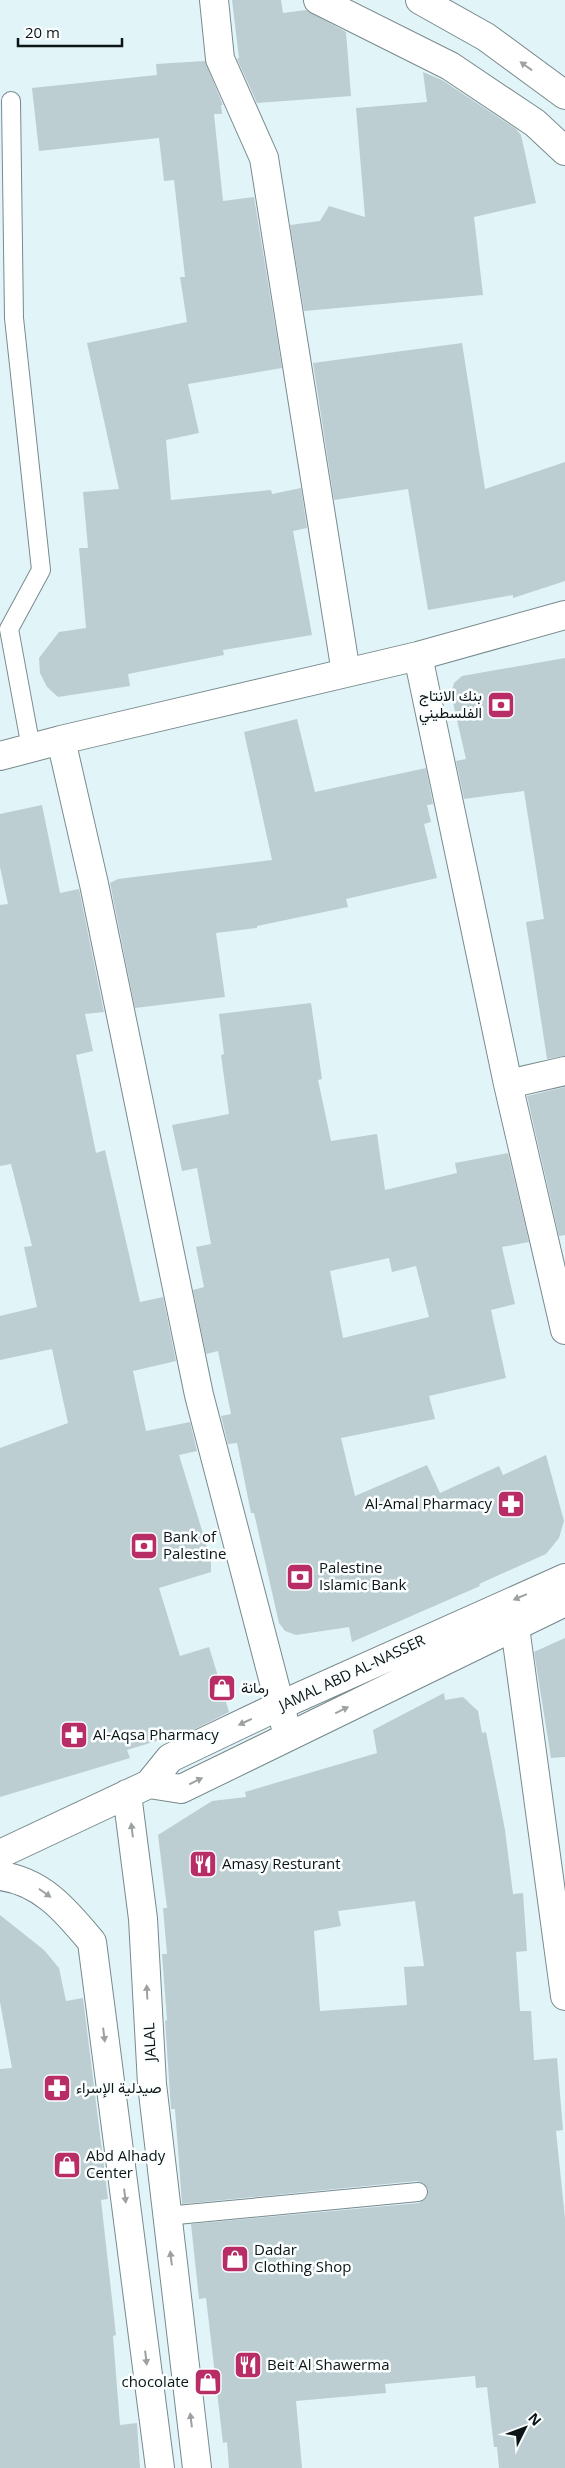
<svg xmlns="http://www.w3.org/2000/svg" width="565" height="2468" font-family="'Open Sans',Vazirmatn,sans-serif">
  <rect width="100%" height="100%" fill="#e1f4f8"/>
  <!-- building -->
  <path fill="#bcced2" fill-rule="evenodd" d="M232,0H281L283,13L306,10L346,32L351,96L257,103L237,59L239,58Z
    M205,61L223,105H221L222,114H214L223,201L254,197L282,368L188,384L199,433L166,440L171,500L271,490L272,494L301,488L307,528L293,531L312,635L223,650L224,655L128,674L130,686L58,697L47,687L40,673L39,658L59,632L86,628L79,548H88L83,492L119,489L87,343L187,322L180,277H185L174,180L164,181L159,138L39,151L32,88L157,75L156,64Z
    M423,72L442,80L516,129L521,135L536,203L474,217L483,295L304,311L290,225L320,221L329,206L365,217L356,108L427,102Z
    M462,343L485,489L565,462V581L513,598V595L428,610L408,489L334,500L313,363Z
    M565,658V1056L547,1059L526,922L544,919L524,791L464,799L456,761L466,759L451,694L454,683L462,676Z
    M297,719L315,792L426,768L433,804L427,805L431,822L424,824L437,878L346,899L348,907L257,926V928L216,933L225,997L135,1008L110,883L118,879L272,860L244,732Z
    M42,805L60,893L79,889L104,1012L85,1014L93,1051L76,1055L96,1153L105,1150L140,1302L163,1297L176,1361L133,1371L146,1431L190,1422L197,1451L179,1455L211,1560V1572L159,1588L180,1656L209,1647L229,1712L193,1730L127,1750L130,1758L0,1797V1448L68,1423L52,1349L0,1360V1316L37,1307L24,1247L32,1246L11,1164L0,1166V905L8,904L0,867V814Z
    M311,1003L322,1079L318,1080L331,1141L377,1134L385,1190L457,1173L455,1163L508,1153L529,1242L502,1247L515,1304L491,1310L506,1378L429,1396L435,1419L341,1438L355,1496L427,1465L440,1493L499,1466L503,1475L546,1455L564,1521L559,1538L546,1554L479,1584L480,1586L352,1642L349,1627L296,1635L285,1631L279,1623L254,1513H251L237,1443L228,1444L221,1416L231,1414L218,1351L206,1354L193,1290L204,1287L196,1247L211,1244L197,1168L182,1171L172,1125L229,1114L221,1055L224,1054L219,1014ZM389,1258L392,1272L416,1266L429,1317L343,1338L330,1271Z
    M565,1087V1235L559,1236L527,1096Z
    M565,1638V1757L551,1758L534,1652Z
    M444,1693L445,1700L463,1697L478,1711L482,1733L486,1732L505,1830L513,1894L523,1893L527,1951L516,1952L520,2011H531L534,2060L557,2058L563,2130L556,2131L565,2218V2468H499L497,2447H494L487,2387L476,2388L475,2376L385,2384L386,2393L296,2401L302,2468H229L227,2442L223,2443L206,2298L199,2299L191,2224L419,2203L427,2197L428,2191L423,2183L417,2181L182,2204L175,2109H171L165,2021L167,2020L162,1954H167L163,1908H167L158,1835L212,1801L246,1797L245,1792L377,1753L373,1730ZM415,1901L424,1966L404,1967L407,2005L320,2011L314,1931L341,1926L338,1911Z
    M0,1915L44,1950L59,1968L66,2001L83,1998L108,2199L101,2200L116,2335L113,2336L120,2425L137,2423L140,2468H0V2069L12,2068L0,2002Z"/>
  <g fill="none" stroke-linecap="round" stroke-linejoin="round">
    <!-- service casing -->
    <g stroke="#788a8d" stroke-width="20">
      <path id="service" d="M11,101L14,318L41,570L9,629L31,748
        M166,2216L418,2192"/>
    </g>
    <!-- minor casing -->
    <g stroke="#788a8d" stroke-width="30">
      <path id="minor" d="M214,0L220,59L264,158L346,673
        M318,0L450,66L535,123L565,151
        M420,0L486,37L565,95
        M418,656L508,1084L565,1330
        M61,740L94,884L199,1395L288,1736
        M0,756L61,740L418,656L565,615
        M508,1084L565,1071
        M515,1627L565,1996"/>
    </g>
    <!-- secondary casing -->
    <g stroke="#788a8d" stroke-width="30">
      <path id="secondary" d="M149,1784L181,1789L565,1602
        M127,1794L143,1919L152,2084L197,2468
        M0,1854L149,1784L170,1758L281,1705L565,1578
        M0,1876C42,1881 67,1912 92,1942L160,2468"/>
    </g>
    <!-- service -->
    <use href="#service" stroke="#fff" stroke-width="18"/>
    <!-- minor -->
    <use href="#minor" stroke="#fff" stroke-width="28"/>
    <!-- secondary -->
    <use href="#secondary" stroke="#fff" stroke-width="28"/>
  </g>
  <!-- one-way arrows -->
  <defs><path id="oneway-solid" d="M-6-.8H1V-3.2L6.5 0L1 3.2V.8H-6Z" transform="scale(1.25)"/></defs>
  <g fill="#9ea1a1">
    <use href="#oneway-solid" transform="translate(526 66) rotate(-144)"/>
    <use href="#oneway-solid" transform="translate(520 1597) rotate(157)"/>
    <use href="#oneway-solid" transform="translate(342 1710) rotate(-26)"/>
    <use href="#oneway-solid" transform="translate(245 1722) rotate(155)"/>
    <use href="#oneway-solid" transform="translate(196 1781) rotate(-26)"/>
    <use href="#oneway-solid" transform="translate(132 1830) rotate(-97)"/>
    <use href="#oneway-solid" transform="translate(45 1893) rotate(35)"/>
    <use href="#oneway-solid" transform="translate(147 1992) rotate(-93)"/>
    <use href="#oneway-solid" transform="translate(104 2035) rotate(83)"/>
    <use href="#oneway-solid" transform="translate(125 2196) rotate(83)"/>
    <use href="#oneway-solid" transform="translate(171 2258) rotate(-97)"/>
    <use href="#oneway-solid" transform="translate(146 2358) rotate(83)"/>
    <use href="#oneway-solid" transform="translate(191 2420) rotate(-97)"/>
  </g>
  <!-- icons -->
  <defs>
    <g id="bank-square" transform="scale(1.4375)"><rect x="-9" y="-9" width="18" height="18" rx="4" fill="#b82d66" stroke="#fafeff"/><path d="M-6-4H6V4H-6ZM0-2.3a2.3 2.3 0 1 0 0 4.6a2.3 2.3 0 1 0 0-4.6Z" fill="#fff"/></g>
    <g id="pharmacy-square" transform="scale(1.4375)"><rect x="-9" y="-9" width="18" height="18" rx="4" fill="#b82d66" stroke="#fafeff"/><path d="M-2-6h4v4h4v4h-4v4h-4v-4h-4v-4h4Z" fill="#fff"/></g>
    <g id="shop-square" transform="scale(1.4375)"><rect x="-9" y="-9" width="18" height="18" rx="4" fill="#b82d66" stroke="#fafeff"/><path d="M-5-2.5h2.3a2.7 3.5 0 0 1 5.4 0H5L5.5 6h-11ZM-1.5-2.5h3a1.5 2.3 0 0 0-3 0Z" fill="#fff"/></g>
    <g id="restaurant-square" transform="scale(1.4375)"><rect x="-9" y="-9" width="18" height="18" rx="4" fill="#b82d66" stroke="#fafeff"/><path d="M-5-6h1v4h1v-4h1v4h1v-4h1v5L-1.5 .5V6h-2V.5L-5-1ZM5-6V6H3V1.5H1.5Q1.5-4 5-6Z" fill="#fff"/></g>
  </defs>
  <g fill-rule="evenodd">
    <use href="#bank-square" x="501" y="705"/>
    <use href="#pharmacy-square" x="511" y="1504"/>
    <use href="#bank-square" x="144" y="1546"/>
    <use href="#bank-square" x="300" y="1577"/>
    <use href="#shop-square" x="222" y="1688"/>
    <use href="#pharmacy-square" x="74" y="1735"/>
    <use href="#restaurant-square" x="203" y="1864"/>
    <use href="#pharmacy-square" x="57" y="2088"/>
    <use href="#shop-square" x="67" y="2165"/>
    <use href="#shop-square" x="235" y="2259"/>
    <use href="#restaurant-square" x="248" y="2365"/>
    <use href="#shop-square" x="208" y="2382"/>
  </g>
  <g text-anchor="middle" stroke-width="5" stroke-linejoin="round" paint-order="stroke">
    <!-- poi labels -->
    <g font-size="15" fill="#0d1415" stroke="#fafeff" text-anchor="start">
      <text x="482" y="701" text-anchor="end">بنك الانتاج<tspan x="482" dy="17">الفلسطيني</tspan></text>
      <text x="492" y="1509" text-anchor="end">Al-Amal Pharmacy</text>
      <text x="163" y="1542">Bank of<tspan x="163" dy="17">Palestine</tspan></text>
      <text x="319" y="1573">Palestine<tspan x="319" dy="17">Islamic Bank</tspan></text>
      <text x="241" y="1693">رمانة</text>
      <text x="93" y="1740">Al-Aqsa Pharmacy</text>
      <text x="222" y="1869">Amasy Resturant</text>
      <text x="76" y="2093">صيدلية الإسراء</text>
      <text x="86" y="2161">Abd Alhady<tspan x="86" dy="17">Center</tspan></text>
      <text x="254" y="2255">Dadar<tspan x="254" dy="17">Clothing Shop</tspan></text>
      <text x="267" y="2370">Beit Al Shawerma</text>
      <text x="189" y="2387" text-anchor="end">chocolate</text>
    </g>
    <!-- street labels -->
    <g font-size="15" fill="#0d1415" stroke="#fafeff">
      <text transform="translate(352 1673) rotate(-25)" y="5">JAMAL ABD AL-NASSER</text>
      <text transform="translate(150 2042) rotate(-93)" y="5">JALAL</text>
    </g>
  </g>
  <!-- north arrow -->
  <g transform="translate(525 2428) rotate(48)" stroke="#fafeff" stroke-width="4" paint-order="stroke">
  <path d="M0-4L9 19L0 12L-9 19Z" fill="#0d1415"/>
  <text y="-8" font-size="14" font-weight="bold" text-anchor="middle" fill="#0d1415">N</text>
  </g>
  <!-- scale -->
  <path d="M18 38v8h104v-8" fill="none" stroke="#0d1415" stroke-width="2.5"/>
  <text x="25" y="38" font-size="15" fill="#0d1415" stroke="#fafeff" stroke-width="4" paint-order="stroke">20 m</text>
</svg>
